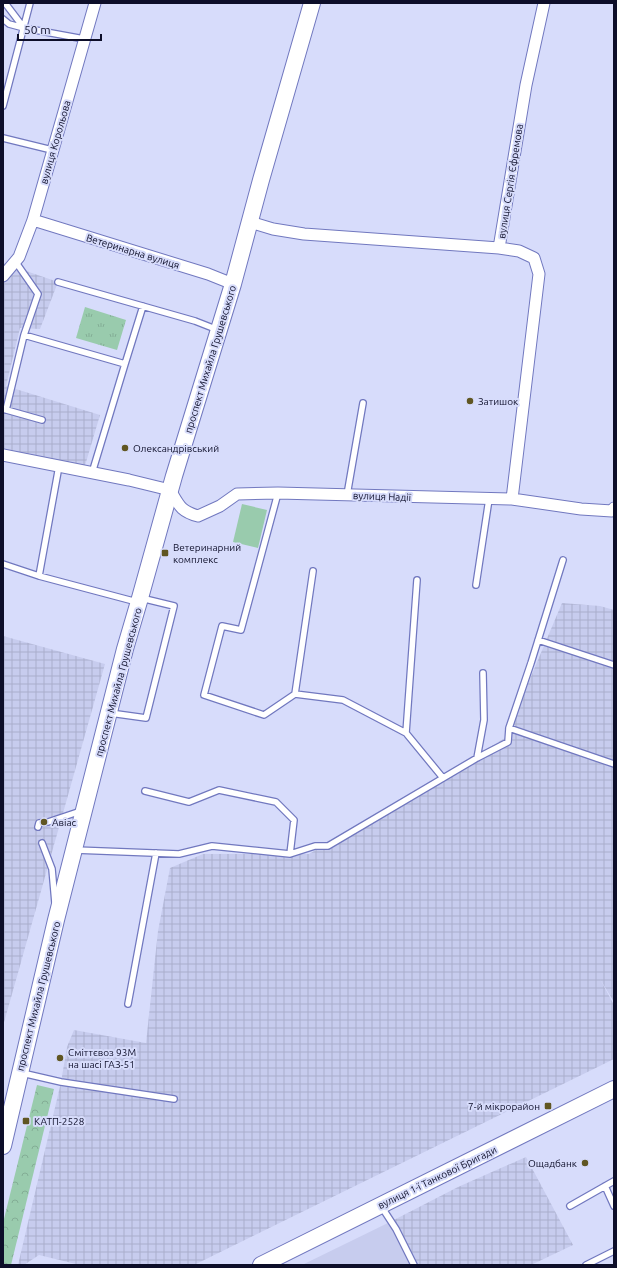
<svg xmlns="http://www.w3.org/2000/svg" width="617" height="1268" font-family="Ubuntu,sans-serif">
  <defs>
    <pattern id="industrial-grid" width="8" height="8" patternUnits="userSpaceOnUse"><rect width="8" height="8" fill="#c7ccee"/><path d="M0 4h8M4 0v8" fill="none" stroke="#aaaecc"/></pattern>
    <pattern id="forest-crowns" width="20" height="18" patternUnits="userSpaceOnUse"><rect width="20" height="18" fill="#99cbad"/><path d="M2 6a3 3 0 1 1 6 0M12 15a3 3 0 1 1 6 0" fill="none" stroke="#83ad95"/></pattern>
    <pattern id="park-tufts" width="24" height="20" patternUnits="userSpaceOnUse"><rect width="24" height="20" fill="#99cbad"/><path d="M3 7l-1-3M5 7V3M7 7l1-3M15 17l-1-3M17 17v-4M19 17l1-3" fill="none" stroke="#83ad95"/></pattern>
  </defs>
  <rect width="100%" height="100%" fill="#d7dcfb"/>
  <!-- built -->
  <path fill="#c7ccee" d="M392,1221L413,1265H302Z"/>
  <!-- industrial -->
  <path fill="url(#industrial-grid)" d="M3,263L58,282L40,329L20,328L6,386L100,415L84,469L3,452Z
    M562,603L600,606L614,610V1002L600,979L614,1005V1059L194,1265H80L39,1255L24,1265H18L61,1082L67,1047L74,1030L146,1043L158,931L170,868L203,854H309L505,738Z
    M3,636L105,664L3,1026Z
    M526,1157L573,1245L531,1265H413L392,1221L458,1187Z"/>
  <!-- forest -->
  <path fill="url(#forest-crowns)" d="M37,1085L54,1089L11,1265H3V1223Z"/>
  <!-- park -->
  <path fill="url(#park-tufts)" d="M85,307L126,320L117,350L76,338Z"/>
  <!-- garden -->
  <path fill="#99cbad" d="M242,504L267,510L258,548L233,542Z"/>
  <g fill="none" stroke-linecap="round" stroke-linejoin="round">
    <!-- lane casing -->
    <g stroke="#7178bf" stroke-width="8">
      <path id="lane" d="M5,3L24,28
        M3,19L9,24L24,28L84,39
        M3,106L30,3
        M3,138L52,150
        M15,261L38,294L24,335
        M58,282L195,321L218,330
        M3,409L42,420
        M6,410L24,335L125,364L143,306
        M92,473L125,364
        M278,493L241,630L222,626L204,695L264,715L295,694
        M347,495L363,403
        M3,564L39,576L137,602
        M313,571L295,694L343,700L406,733
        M39,576L59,466
        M417,580L406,733L443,778
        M476,585L489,499
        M538,640L614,665
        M110,713L146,718L174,606L141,598
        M509,728L614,764
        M477,758L484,720L483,673
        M145,791L189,802L219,790L276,802L294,820L290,854
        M38,827L39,823L48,822L81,811
        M42,843L52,869L55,903
        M75,850L179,854L212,846L290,854L315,846H328L477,758L508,742L509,728L531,663L563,560
        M128,1004L156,853
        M22,1073L61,1082L174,1099
        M605,1186L614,1206
        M381,1206L396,1229L414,1265
        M570,1206L614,1181
        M586,1265L614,1251"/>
    </g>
    <!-- street casing -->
    <g stroke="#7178bf" stroke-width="13">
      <path id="street" d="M33,220L208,274L233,284
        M250,222L273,229L304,234L499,248
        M3,276L19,257L33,220L95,3
        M3,455L129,480L170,490C179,505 180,511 198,516L220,506L237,494L278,493L512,499L581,509L612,511L614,508
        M512,499L539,274L534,258L519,251L499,248L526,85L544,3"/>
    </g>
    <!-- secondary casing -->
    <g stroke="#7178bf" stroke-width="18">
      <path id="secondary" d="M3,1146L56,920L125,649L140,598L174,476L233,284L261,180L312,3
        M261,1265L614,1089"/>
    </g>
    <!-- lane -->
    <use href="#lane" stroke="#fff" stroke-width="5.5"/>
    <!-- street -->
    <use href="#street" stroke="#fff" stroke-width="11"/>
    <!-- secondary -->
    <use href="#secondary" stroke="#fff" stroke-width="16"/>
  </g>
  <!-- markers -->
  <g fill="#605622" stroke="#d7dcfb" stroke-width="1.5">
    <circle cx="470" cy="401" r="4"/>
    <circle cx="125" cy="448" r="4"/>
    <rect x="161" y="549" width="8" height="8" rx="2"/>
    <circle cx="44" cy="822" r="4"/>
    <circle cx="60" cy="1058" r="4"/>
    <rect x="544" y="1102" width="8" height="8" rx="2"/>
    <rect x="22" y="1117" width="8" height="8" rx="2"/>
    <circle cx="585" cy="1163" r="4"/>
  </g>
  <g text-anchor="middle" stroke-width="4" stroke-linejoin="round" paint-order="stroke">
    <!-- street labels -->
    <g font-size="10" fill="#0d0e29" stroke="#d7dcfb">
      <text transform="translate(55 142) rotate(-74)" y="4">вулиця Корольова</text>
      <text transform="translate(510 181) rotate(-81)" y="4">вулиця Сергія Єфремова</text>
      <text transform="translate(133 251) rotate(17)" y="4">Ветеринарна вулиця</text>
      <text transform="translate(210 359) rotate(-73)" y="4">проспект Михайла Грушевського</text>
      <text transform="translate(382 496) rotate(2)" y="4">вулиця Надії</text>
      <text transform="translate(118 682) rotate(-75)" y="4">проспект Михайла Грушевського</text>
      <text transform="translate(38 996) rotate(-76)" y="4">проспект Михайла Грушевського</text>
      <text transform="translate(437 1177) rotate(-26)" y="4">вулиця 1-ї Танкової Бригади</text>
    </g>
    <!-- poi labels -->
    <g font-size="10" fill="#0d0e29" stroke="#d7dcfb" text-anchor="start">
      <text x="478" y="405">Затишок</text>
      <text x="133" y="452">Олександрівський</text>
      <text x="173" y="551">Ветеринарний<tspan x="173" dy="12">комплекс</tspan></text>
      <text x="52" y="826">Авіас</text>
      <text x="68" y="1056">Сміттєвоз 93М<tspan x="68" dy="12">на шасі ГАЗ-51</tspan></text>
      <text x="540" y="1110" text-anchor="end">7-й мікрорайон</text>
      <text x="34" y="1125">КАТП-2528</text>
      <text x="577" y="1167" text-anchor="end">Ощадбанк</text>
    </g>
  </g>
  <!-- border -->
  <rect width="617" height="1268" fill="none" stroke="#0d0e29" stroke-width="8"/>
  <!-- scale -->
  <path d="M18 34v6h83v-6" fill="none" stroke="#0d0e29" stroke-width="2"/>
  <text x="24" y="34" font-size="12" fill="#0d0e29" stroke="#d7dcfb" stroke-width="3" paint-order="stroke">50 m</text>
</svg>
